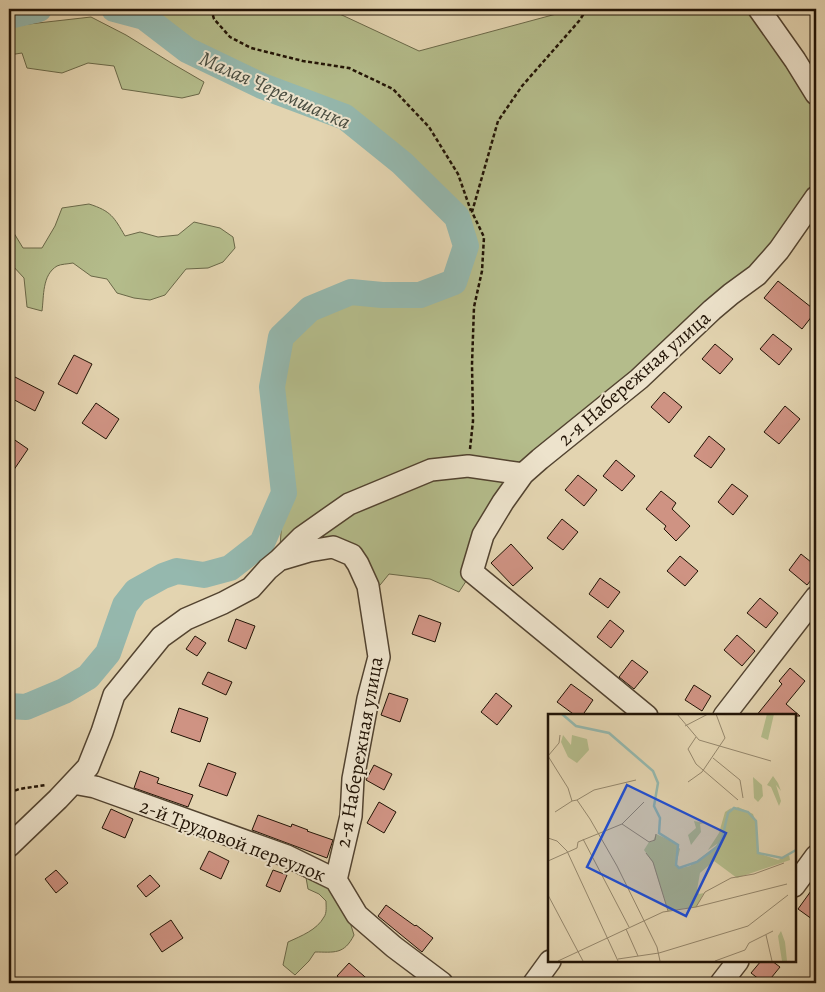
<svg xmlns="http://www.w3.org/2000/svg" width="825" height="992" font-family="Alegreya,serif">
  <rect width="100%" height="100%" fill="#e3d4b0"/>
  <filter id="stains"><feTurbulence type="fractalNoise" baseFrequency=".004" numOctaves="4"/><feColorMatrix values="0 0 0 0 .2 0 0 0 0 .09 0 0 0 0 .02 0 0 0 .5 -.17"/></filter>
  <radialGradient id="worn" r=".72"><stop offset=".6" stop-color="#630" stop-opacity="0"/><stop offset="1" stop-color="#630" stop-opacity=".3"/></radialGradient>
  <!-- green -->
  <path fill="#b4bc8b" stroke="#6a6848" d="M114,9H329L419,51L571,10L573,9H759L816,96V197L779,250L523,474L472,572L459,592L430,579L389,574L376,590L352,555L279,560L284,493L272,387L281,337L310,309L351,292L382,295L433,290L454,282L466,246L457,217L402,163L345,117L262,86L187,50L144,17Z
    M91,17L126,35L173,64L204,82L199,94L182,98L122,89L114,66L88,63L62,73L27,68L22,53L9,55V27L29,24Z
    M89,204C111,211 114,217 125,236L140,232L158,237L178,235L194,222L220,228L233,237L235,248L223,262L208,268L186,269L165,295L150,300L134,298L117,293L107,279L91,276L73,263C68,264 61,264 57,266C42,275 44,296 42,311L27,307L24,278L12,265L9,259V225L23,248H42L55,226L62,208Z
    M305,872L325,881L349,919L354,935C344,955 334,952 315,952L309,961L295,975L283,965L288,942C301,936 317,930 324,917C327,913 326,906 326,901L319,894L308,889Z"/>
  <g fill="none" stroke-linecap="round" stroke-linejoin="round">
    <!-- river -->
    <path stroke="#95b8ae" stroke-width="26" d="M9,16L39,9
      M9,706L26,707L64,691L88,677L108,653L125,605L136,591L163,576L177,571L204,575L230,568L262,543L284,493L272,387L281,337L310,309L351,292L382,295H420L454,282L466,246L457,217L402,163L345,117L262,86L187,50L144,17L114,9"/>
  </g>
  <!-- building -->
  <path fill="#cf9383" stroke="#211305" d="M778,281L816,311L802,329L764,298Z
    M773,334L792,349L779,365L760,349Z
    M715,344L733,359L720,374L702,359Z
    M74,355L92,364L77,394L58,384Z
    M15,377L44,392L35,411L9,397V389Z
    M664,392L682,407L669,423L651,407Z
    M96,403L119,419L106,439L82,423Z
    M785,406L800,419L779,444L764,432Z
    M9,436L28,449L9,477Z
    M709,436L725,449L711,468L694,456Z
    M616,460L635,476L622,491L603,476Z
    M578,475L597,490L584,506L565,490Z
    M732,484L748,496L733,515L718,502Z
    M661,491L676,503L672,509L690,526L676,541L664,529L666,526L646,509Z
    M562,519L578,532L563,550L547,538Z
    M511,544L533,568L513,586L491,563Z
    M801,554L816,566V574L807,585L789,570Z
    M680,556L698,571L685,586L667,571Z
    M600,578L620,592L608,608L589,594Z
    M760,598L778,613L766,628L747,613Z
    M419,615L441,623L435,642L412,634Z
    M236,619L255,626L246,649L228,641Z
    M610,620L624,631L611,648L597,637Z
    M737,635L755,651L742,666L724,650Z
    M195,636L206,643L197,656L186,649Z
    M632,660L648,672L634,689L619,677Z
    M790,668L805,681L786,704L800,716H756L782,684L779,681Z
    M208,672L232,682L226,695L202,684Z
    M571,684L593,700L582,716H576L557,702Z
    M694,685L711,696L702,711L685,700Z
    M389,693L408,699L400,722L381,715Z
    M496,693L512,706L497,725L481,712Z
    M179,708L208,718L200,742L171,732Z
    M208,763L236,773L227,796L199,786Z
    M374,765L392,774L384,790L366,780Z
    M140,771L159,778L157,783L193,795L188,807L134,788Z
    M379,802L396,812L384,833L367,823Z
    M111,809L133,819L125,838L102,828Z
    M258,815L291,827L292,824L308,830L307,831L333,840L327,858L252,830Z
    M209,851L229,861L221,879L200,869Z
    M56,870L68,883L56,893L45,879Z
    M273,870L287,875L280,892L266,886Z
    M150,875L160,886L146,897L137,886Z
    M816,884V922L798,909Z
    M386,905L415,926L416,925L433,938L422,952L378,916Z
    M171,920L183,938L162,952L150,934Z
    M761,961H772L780,967L767,983H764L751,973Z
    M349,963L372,983H345L337,976Z"/>
  <g fill="none" stroke-linecap="round" stroke-linejoin="round">
    <!-- minor casing -->
    <g stroke="#524330" stroke-width="24">
      <path id="minor" d="M759,9L795,60L816,94
        M282,559L309,551L333,547L352,555L358,564L368,586L379,657L368,699L353,779L351,816L336,880
        M647,716L472,572L483,535L503,502L523,474L540,459L639,379L712,310L731,294L757,275L779,250L816,197
        M724,716L816,597
        M73,783L95,787L287,856L336,880L357,915L394,947L442,983
        M9,846L58,799L88,767L102,732L114,695L161,637L186,619L223,603L251,588L268,569L279,560L302,537L349,504L431,470L468,466L523,474
        M794,886L816,856
        M534,983L550,961
        M721,983L738,961"/>
    </g>
    <!-- path -->
    <path stroke="#211305" stroke-width="2.5" stroke-dasharray="4 2.5" stroke-linecap="butt" d="M211,9L214,19L230,37L251,48L303,61L349,68L393,89L429,127L458,174L471,211
      M470,449L473,421L472,364L474,307L482,271L484,237L472,212L498,121L522,86L579,21L587,9
      M9,793L19,789L46,785"/>
    <!-- minor -->
    <use href="#minor" stroke="#ede3cc" stroke-width="21"/>
  </g>
  <g text-anchor="middle" stroke-width="4" stroke-linejoin="round" paint-order="stroke">
    <!-- street labels -->
    <g font-size="20" fill="#211305" stroke="#ede3cc">
      <text transform="translate(634 378) rotate(-41)" y="7">2-я Набережная улица</text>
      <text transform="translate(359 752) rotate(-80)" y="7">2-я Набережная улица</text>
      <text transform="translate(233 840) rotate(21)" y="7">2-й Трудовой переулок</text>
    </g>
    <!-- water labels -->
    <g font-size="21" font-style="italic" fill="#4a4d40" stroke="#ede3cc">
      <text transform="translate(275 90) rotate(24)" y="7">Малая Черемшанка</text>
    </g>
  </g>
  <!-- overview -->
  <g transform="translate(548 714)">
    <rect width="248" height="248" fill="#e3d4b0"/>
    <path d="M219,0H226L220,26L213,23ZM15,21L23,31L24,21L39,25L41,36L29,49L20,43L13,28ZM225,62L230,69L233,77L228,71L233,87L231,92L223,73L219,71ZM205,63L214,71L215,82L210,88L206,84ZM190,93L205,100L208,109L210,139L230,146L241,141L242,146L189,164L166,147L152,159L149,176L151,180L156,179L148,193L120,197L105,149L96,136L101,128L105,127L108,120L126,128L132,135L128,151L134,154L142,152L172,129L180,99ZM183,94L172,128L160,136L171,119L177,98ZM146,107L157,109L152,110L153,118L143,131L140,121L148,114ZM233,217L237,228L239,247H234L230,222Z" fill="#b4bc8b"/>
    <path fill="none" stroke="#95b8ae" stroke-width="2.5" d="M14,0L28,12L61,19L105,57L110,69L106,92L112,104L111,119L130,131L128,151L131,154L149,148L169,133L174,125L180,99L186,94L200,98L208,107L210,139L234,144L248,136"/>
    <path fill="none" stroke="#95876c" stroke-width="1" d="M129,0L151,26L223,47M137,12L160,0M12,21L11,29L0,42L20,74L24,87L29,86L42,105L69,152L109,233L112,247M148,23L140,35L148,50L190,86M165,44L192,66L195,84M140,68L154,58L177,24L168,0M29,86L46,76L88,66M7,98L24,87M74,110L101,128L107,126L108,120M0,124L9,127L19,137L70,247M35,125L81,213M98,139L105,148L120,197M0,147L29,134L30,128L74,110L96,88M0,181L35,247M148,193L157,178L183,164L206,160L236,149M78,215L90,242M218,221L224,247M70,245L111,239L200,212L240,181M10,247L115,198L148,193L239,170M167,247L197,236L201,229L225,217"/>
    <path fill="#1d4ed8" fill-opacity="0.15" stroke="#1d4ed8" stroke-width="2.5" d="M79,71L178,119L138,202L39,153Z"/>
    <rect width="248" height="248" fill="none" stroke="#211305" stroke-width="2.5"/>
  </g>
  <!-- margin -->
  <rect width="825" height="992" fill="none" stroke="#e3d4b0" stroke-width="30"/>
  <rect x="10" y="10" width="805" height="972" fill="none" stroke="#211305" stroke-width="2.5"/>
  <rect x="15" y="15" width="795" height="962" fill="none" stroke="#211305"/>
  <rect width="100%" height="100%" filter="url(#stains)"/>
  <rect width="100%" height="100%" fill="url(#worn)"/>
</svg>
